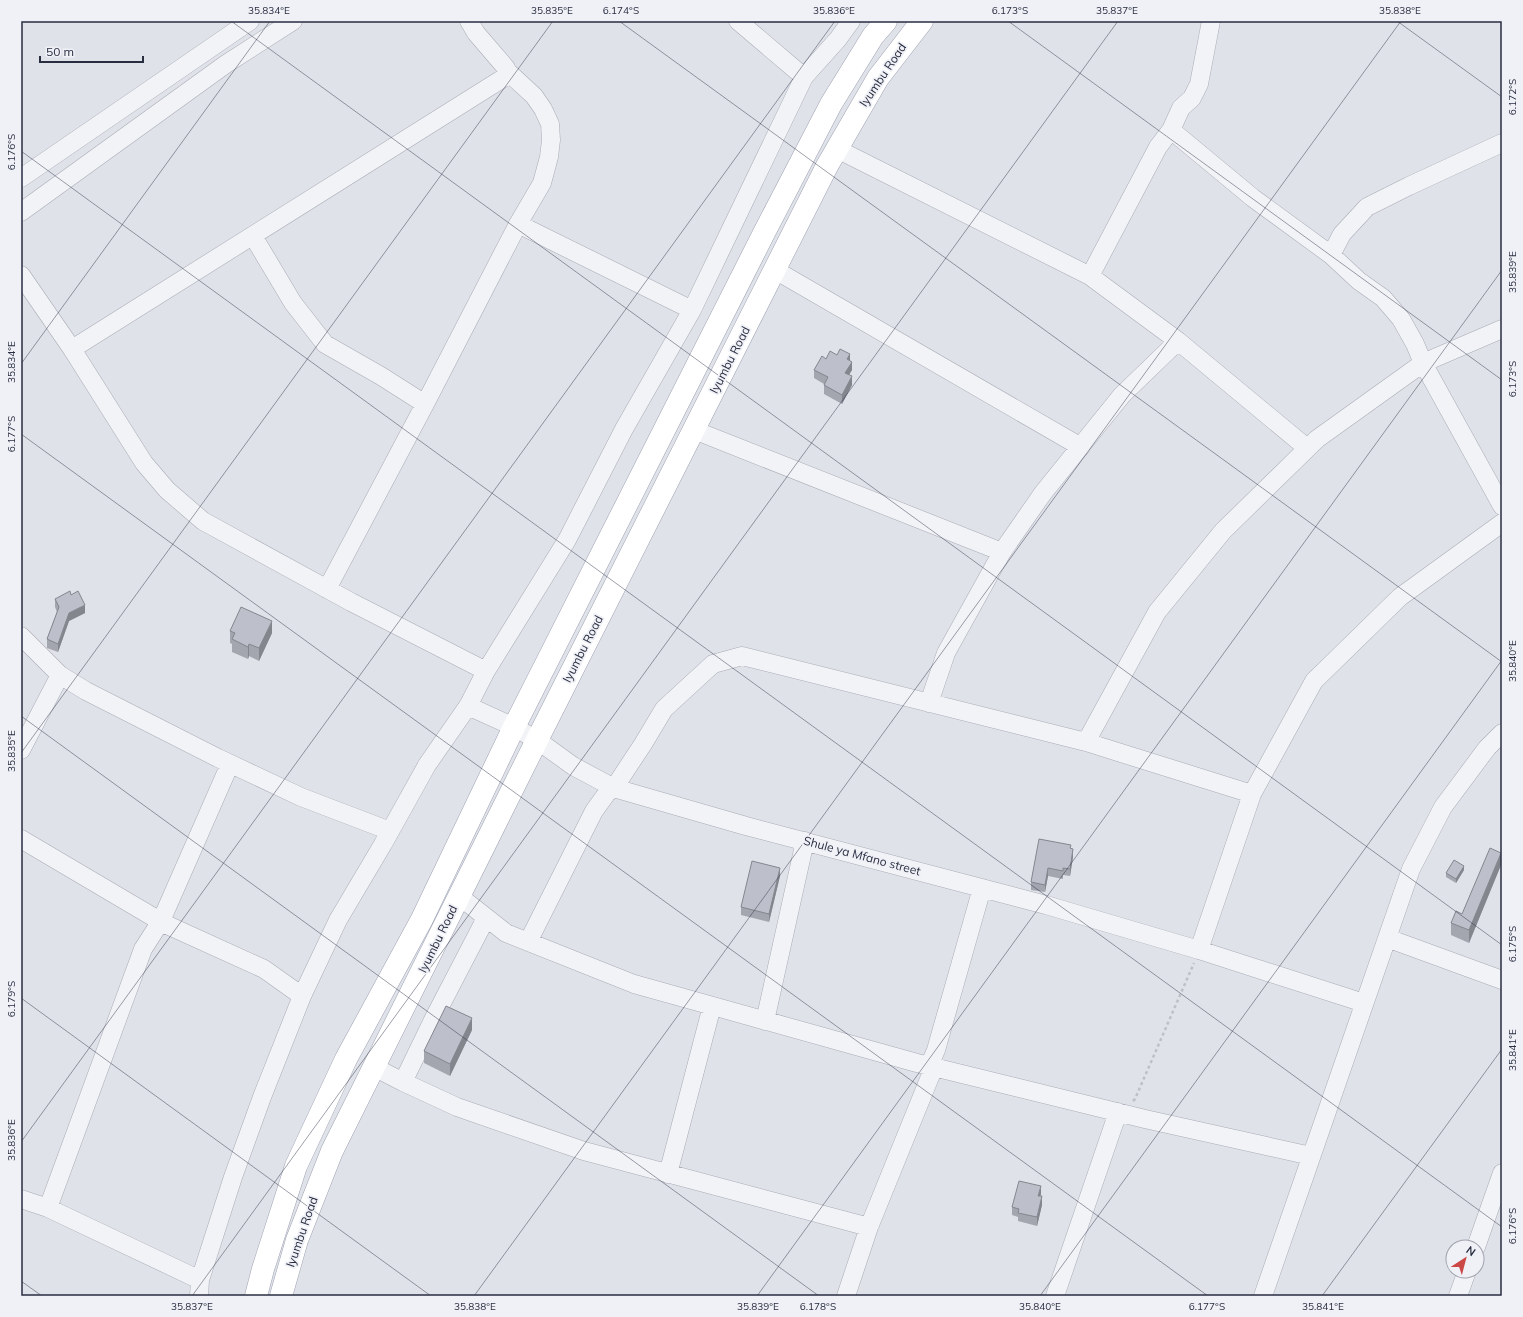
<svg xmlns="http://www.w3.org/2000/svg" width="1523" height="1317" font-family="Mulish,sans-serif">
  <rect width="100%" height="100%" fill="#e0e2e9"/>
  <g fill="none" stroke-linecap="round" stroke-linejoin="round">
    <!-- minor casing -->
    <g stroke="#a9acb6" stroke-width="19">
      <path id="minor" d="M506,70L534,96L543,109L550,124L551,140L549,157L542,183L518,224
        M804,77L838,39L851,21
        M1171,130L1181,108L1192,98L1199,84L1211,21
        M837,149L1090,276L1178,341
        M21,178L250,21
        M21,212L226,64L293,21
        M253,236L293,303L325,344L381,376L425,404
        M1331,255L1342,234L1367,207L1409,186L1502,143
        M775,270L1081,447
        M21,275L72,349L144,463L167,490L203,521L351,602L486,671
        M1090,276L1158,147L1171,130L1253,198L1331,255L1359,281L1383,298L1401,319L1415,344L1423,363L1502,506
        M72,349L505,77L507,72L506,68L476,33L469,21
        M694,430L1002,552
        M327,589L425,404L518,224L692,310
        M21,636L60,675L86,691L218,758L301,797L390,831
        M929,703L946,653L1002,552L1043,493L1122,395L1178,341L1307,448
        M468,706L514,727L537,740L573,766L614,788L746,826L1046,905L1199,950L1364,1003
        M1086,742L1157,612L1223,531L1317,439L1423,363L1502,329
        M21,750L60,675
        M21,839L165,924L264,969L302,996
        M459,896L506,933L634,984L917,1063L1145,1119L1311,1156
        M1387,938L1502,980
        M528,942L594,811L607,793L614,788L643,744L664,709L713,664L742,656L1086,742L1252,794
        M1199,950L1252,794L1314,681L1400,597L1502,523
        M765,1021L805,841
        M929,1066L936,1050L982,888
        M374,1067L403,1082L457,1107L584,1151L869,1227
        M403,1082L433,1020L486,918
        M668,1174L712,1006
        M21,1199L48,1208L200,1280
        M48,1208L143,949L161,921L230,764
        M1476,1247L1502,1173
        M199,1296L200,1280L233,1177L262,1097L302,996L338,920L383,844L427,765L468,706L486,671L567,540L624,429L692,310L804,77L738,21
        M846,1296L869,1227L934,1067
        M1055,1296L1118,1112
        M1263,1296L1411,869L1443,807L1487,748L1502,733
        M1458,1296L1467,1271"/>
    </g>
    <!-- major casing -->
    <g stroke="#9fa4b4" stroke-width="23">
      <path id="major" d="M256,1296L263,1269L296,1166L346,1059L422,919L514,727L765,231L831,104L873,36L886,21
        M281,1296L297,1240L332,1151L537,740L827,166L878,78L922,21"/>
    </g>
    <!-- path -->
    <path stroke="#bec0c7" stroke-width="2.5" stroke-dasharray="3 3" stroke-linecap="butt" d="M1133,1101L1135,1099L1194,963"/>
    <!-- minor -->
    <use href="#minor" stroke="#f2f3f7" stroke-width="18"/>
    <!-- major -->
    <use href="#major" stroke="#fff" stroke-width="22"/>
  </g>
  <!-- wall -->
  <path fill="#a3a5af" d="M826,359L850,361L852,370L849,375L852,385L842,404L824,394V384L814,378V370Z
    M71,595L85,613L69,621L58,652L47,648V639L57,612L55,607V599Z
    M230,631L272,633L259,661L249,656L248,659L232,652V644L230,643Z
    M1071,849L1073,857L1070,876L1063,875V879L1048,876L1045,892L1031,890V882Z
    M1501,865L1469,943L1451,935V923L1462,914Z
    M1464,870L1456,883L1446,877V873Z
    M780,876L769,922L741,915V907Z
    M472,1030L450,1076L424,1063V1051Z
    M1041,1194L1040,1196L1042,1205L1037,1226L1018,1221V1217L1012,1215V1207Z"/>
  <!-- shaded-wall -->
  <path fill="#84868e" d="M850,354V362L847,359Z
    M852,362V370L845,381V373Z
    M852,376V385L842,404V395Z
    M85,605V613L69,621L58,652V644L69,613Z
    M272,621V633L259,661V648Z
    M249,644V656L248,659V647Z
    M1073,849V857L1070,876V869Z
    M1501,853V865L1469,943V930Z
    M1464,866V870L1456,883V879Z
    M780,868V876L769,922V914Z
    M1048,868V876L1045,892V885Z
    M472,1018V1030L450,1076V1064Z
    M1041,1186V1194L1038,1204V1196Z
    M1042,1196V1205L1037,1226V1217Z"/>
  <!-- building -->
  <path fill="#bdc0cb" stroke="#84868e" d="M840,349L850,354L847,359L852,362L845,373L852,376L842,395L824,385L828,377L814,370L822,356L826,359L830,351L837,355Z
    M70,591L71,595L78,591L85,605L69,613L58,644L47,639L59,607L55,599Z
    M241,607L272,621L259,648L249,644L248,647L232,639L235,633L230,631Z
    M1039,839L1071,845L1070,848L1073,849L1070,869L1063,868V871L1048,868L1045,885L1031,882Z
    M1490,848L1501,853L1469,930L1451,923L1456,911L1462,914Z
    M1454,860L1464,866L1456,879L1446,873Z
    M752,861L780,868L769,914L741,907Z
    M446,1006L472,1018L450,1064L424,1051Z
    M1019,1181L1041,1186L1038,1196H1042L1037,1217L1018,1213L1019,1209L1012,1207Z"/>
  <!-- ticks -->
  <path fill="none" stroke="#292d40" stroke-width="1" stroke-opacity="0.45" d="M231,21L1502,945M619,21L1502,662M1008,21L1502,380M1397,21L1502,97M21,151L1502,1227M21,364L270,21M21,434L1208,1296M21,716L819,1296M21,753L553,21M21,998L431,1296M21,1142L835,21M21,1281L42,1296M192,1296L1118,21M474,1296L1401,21M757,1296L1502,270M1040,1296L1502,660M1322,1296L1502,1049"/>
  <g text-anchor="middle" stroke-width="3.5" stroke-linejoin="round" paint-order="stroke">
    <!-- street labels -->
    <g font-size="12" fill="#292d40" stroke="#eff1f6">
      <text transform="translate(883 75) rotate(-56)" y="4">Iyumbu Road</text>
      <text transform="translate(730 360) rotate(-63)" y="4">Iyumbu Road</text>
      <text transform="translate(583 649) rotate(-63)" y="4">Iyumbu Road</text>
      <text transform="translate(862 856) rotate(15)" y="4">Shule ya Mfano street</text>
      <text transform="translate(438 939) rotate(-64)" y="4">Iyumbu Road</text>
      <text transform="translate(302 1232) rotate(-71)" y="4">Iyumbu Road</text>
    </g>
  </g>
  <!-- border -->
  <rect width="1523" height="1317" fill="none" stroke="#eff1f6" stroke-width="44"/>
  <!-- north arrow -->
  <g transform="translate(1465 1259) rotate(36)"><circle r="19" fill="#eff1f6" stroke="#a0a3ad"/>
  <path d="M0-3L7 15L0 10L-7 15Z" fill="#cb4847"/>
  <text y="-6" font-size="11" font-weight="bold" text-anchor="middle" fill="#292d40">N</text>
  </g>
  <!-- scale -->
  <path d="M40 56v6h103v-6" fill="none" stroke="#292d40" stroke-width="2"/>
  <text x="46" y="56" font-size="12" fill="#292d40" stroke="#eff1f6" stroke-width="3" paint-order="stroke">50 m</text>
  <rect x="22" y="22" width="1479" height="1273" fill="none" stroke="#292d40" stroke-width="1.5"/>
  <g font-size="10" text-anchor="middle" fill="#292d40">
    <text x="269" y="14">35.834°E</text>
    <text x="552" y="14">35.835°E</text>
    <text x="621" y="14">6.174°S</text>
    <text x="834" y="14">35.836°E</text>
    <text x="1010" y="14">6.173°S</text>
    <text x="1117" y="14">35.837°E</text>
    <text x="1400" y="14">35.838°E</text>
    <text transform="translate(1512 97) rotate(-90)" y="4">6.172°S</text>
    <text transform="translate(11 152) rotate(-90)" y="4">6.176°S</text>
    <text transform="translate(1512 272) rotate(-90)" y="4">35.839°E</text>
    <text transform="translate(11 362) rotate(-90)" y="4">35.834°E</text>
    <text transform="translate(1512 379) rotate(-90)" y="4">6.173°S</text>
    <text transform="translate(11 434) rotate(-90)" y="4">6.177°S</text>
    <text transform="translate(1512 661) rotate(-90)" y="4">35.840°E</text>
    <text transform="translate(11 751) rotate(-90)" y="4">35.835°E</text>
    <text transform="translate(1512 944) rotate(-90)" y="4">6.175°S</text>
    <text transform="translate(11 999) rotate(-90)" y="4">6.179°S</text>
    <text transform="translate(1512 1050) rotate(-90)" y="4">35.841°E</text>
    <text transform="translate(11 1140) rotate(-90)" y="4">35.836°E</text>
    <text transform="translate(1512 1226) rotate(-90)" y="4">6.176°S</text>
    <text x="192" y="1310">35.837°E</text>
    <text x="475" y="1310">35.838°E</text>
    <text x="758" y="1310">35.839°E</text>
    <text x="818" y="1310">6.178°S</text>
    <text x="1040" y="1310">35.840°E</text>
    <text x="1207" y="1310">6.177°S</text>
    <text x="1323" y="1310">35.841°E</text>
  </g>
</svg>
